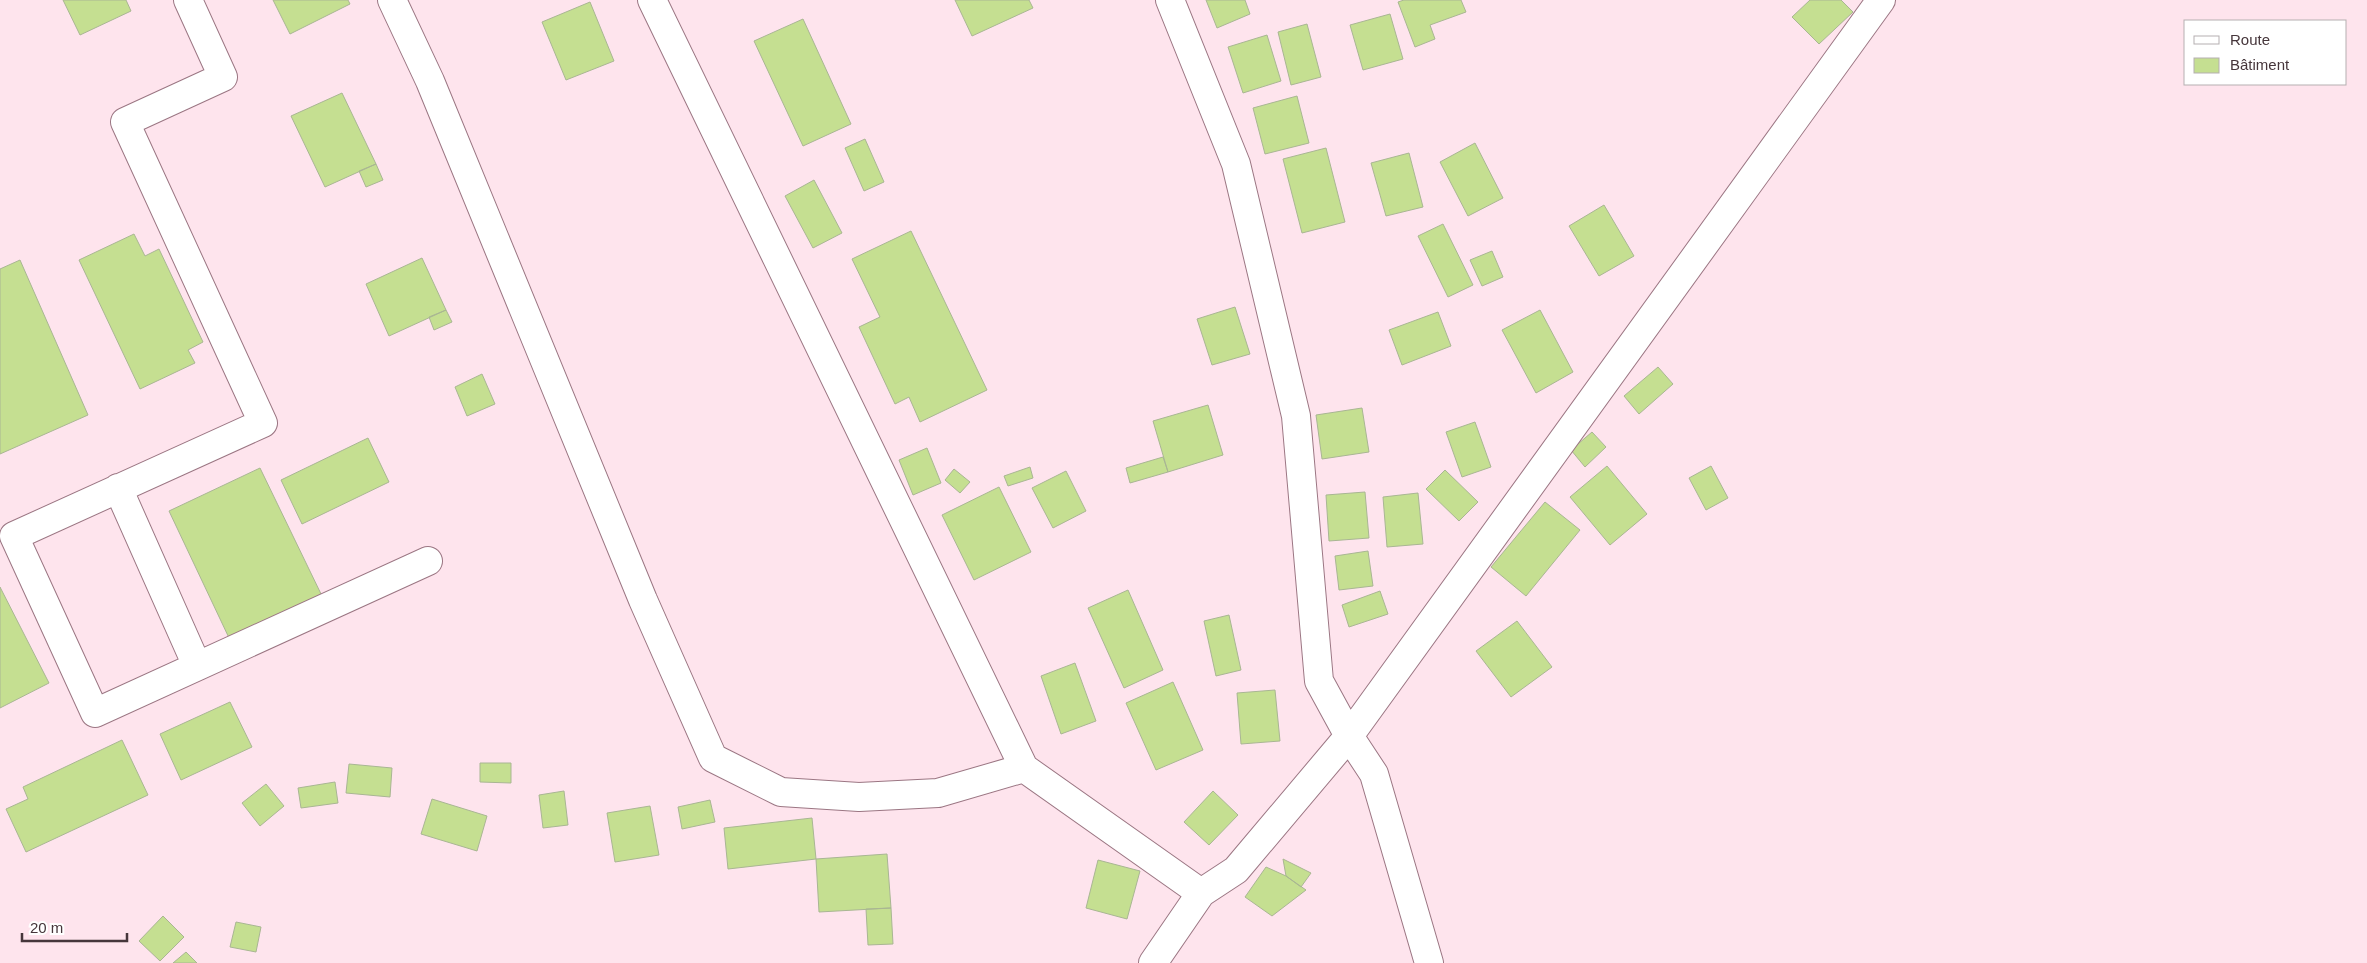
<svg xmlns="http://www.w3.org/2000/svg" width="2367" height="963" font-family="Arial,sans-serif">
  <rect width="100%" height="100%" fill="#fee4ed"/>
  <!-- building -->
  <path fill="#c5df91" stroke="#a9b693" d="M63,0H126L131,11L80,35Z
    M273,0H348L350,4L290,34Z
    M955,0H1029L1033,8L972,36Z
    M1206,0H1245L1250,14L1217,28Z
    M1404,0H1461L1466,12L1430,25L1435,39L1415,47L1398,2Z
    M1810,0H1841L1853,12L1819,44L1792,17Z
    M590,2L614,61L566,80L542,22Z
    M1390,14L1403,59L1363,70L1350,25Z
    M803,19L851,124L803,146L754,41Z
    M1307,24L1321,77L1291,85L1278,32Z
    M1267,35L1281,81L1243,93L1228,47Z
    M342,93L376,164L325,187L291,116Z
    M1297,96L1309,143L1265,154L1253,108Z
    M865,139L884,182L864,191L845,148Z
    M1475,143L1503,198L1468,216L1440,162Z
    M1326,148L1345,222L1302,233L1283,159Z
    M1409,153L1423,207L1386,216L1371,163Z
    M376,164L383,180L366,187L359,171Z
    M814,180L842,233L813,248L785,196Z
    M1604,205L1634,256L1599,276L1569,226Z
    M1443,224L1473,285L1448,297L1418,236Z
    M911,231L987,390L920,422L909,397L895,404L859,327L880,317L852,259Z
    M134,234L145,256L159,249L203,342L188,350L195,363L140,389L79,260Z
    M1492,251L1503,277L1482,286L1470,260Z
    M422,258L446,310L389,336L366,284Z
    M20,260L88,415L0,454V269Z
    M1235,307L1250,354L1212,365L1197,319Z
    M446,310L452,322L434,330L429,317Z
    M1540,310L1573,372L1536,393L1502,330Z
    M1438,312L1451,346L1402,365L1389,330Z
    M1658,367L1673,384L1639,414L1624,396Z
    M482,374L495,404L467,416L455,387Z
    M1208,405L1223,455L1168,472L1153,421Z
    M1362,408L1369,452L1322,459L1316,415Z
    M1475,422L1491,467L1462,477L1446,432Z
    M1592,432L1606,447L1585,467L1571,450Z
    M368,438L389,482L302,524L281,480Z
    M927,448L941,483L913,495L899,460Z
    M1163,457L1168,472L1130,483L1126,468Z
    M1607,466L1647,514L1610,545L1570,497Z
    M1711,466L1728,498L1706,510L1689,478Z
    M1030,467L1033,478L1008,486L1004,476Z
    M260,468L322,596L230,640L169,511Z
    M954,469L970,482L960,493L945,480Z
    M1445,470L1478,502L1459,521L1426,489Z
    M1066,471L1086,511L1053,528L1032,488Z
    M999,487L1031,552L974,580L942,515Z
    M1365,492L1369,538L1329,541L1326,495Z
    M1418,493L1423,544L1387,547L1383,497Z
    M1545,502L1580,530L1526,596L1491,567Z
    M1368,551L1373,586L1339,590L1335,556Z
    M0,587L49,683L0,708Z
    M1128,590L1163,670L1124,688L1088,608Z
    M1380,591L1388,614L1349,627L1342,605Z
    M1229,615L1241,670L1216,676L1204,621Z
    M1517,621L1552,667L1511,697L1476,651Z
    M1075,663L1096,721L1061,734L1041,676Z
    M1173,682L1203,750L1156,770L1126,703Z
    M1275,690L1280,741L1241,744L1237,693Z
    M230,702L252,747L181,780L160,734Z
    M122,740L148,795L26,852L6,809L28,799L23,787Z
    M480,763H511V783L480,782Z
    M349,764L392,768L390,797L346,793Z
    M335,782L338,803L301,808L298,788Z
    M266,784L284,806L260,826L242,803Z
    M564,791L568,825L543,828L539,795Z
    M1213,791L1238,815L1209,845L1184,822Z
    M432,799L487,816L477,851L421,834Z
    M710,800L715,822L682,829L678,807Z
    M650,806L659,855L615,862L607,813Z
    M812,818L816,859L728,869L724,828Z
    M887,854L891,908L819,912L816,859Z
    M1283,859L1311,873L1301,887L1286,876Z
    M1098,860L1140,871L1127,919L1086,908Z
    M1266,867L1286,876L1306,890L1272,916L1245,897Z
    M891,908L893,944L868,945L866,909Z
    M163,916L184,937L160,961L139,941Z
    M236,922L261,927L256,952L230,947Z
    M186,952L197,963H173Z"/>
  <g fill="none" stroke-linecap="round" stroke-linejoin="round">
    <!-- minor casing -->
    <g stroke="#9b7683" stroke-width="30">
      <path id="minor" d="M188,0L223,77L125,122L263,423L14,536L95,713L428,561
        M392,0L430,81L643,600L713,758L781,792L859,797L938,793L1024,768
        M652,0L1024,768L1201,893L1236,870L1349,736L1881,0
        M1170,0L1236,164L1296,416L1319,681L1349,736L1374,774L1429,963
        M118,488L197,666
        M1153,963L1201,893"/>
    </g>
    <!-- minor -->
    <use href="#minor" stroke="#fff" stroke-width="28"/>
  </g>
  <!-- legend -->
  <rect x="2184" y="20" width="162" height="65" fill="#ffffff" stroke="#b5afb1"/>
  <rect x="2194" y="36" width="25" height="8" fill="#ffffff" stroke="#b5afb1"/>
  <text x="2230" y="45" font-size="15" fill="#46363b">Route</text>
  <rect x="2194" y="58" width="25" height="15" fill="#c5df91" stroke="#b5afb1"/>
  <text x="2230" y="70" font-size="15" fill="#46363b">Bâtiment</text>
  <!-- scale -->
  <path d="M22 933v8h105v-8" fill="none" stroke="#46363b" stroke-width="2.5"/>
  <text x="30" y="933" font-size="15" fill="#46363b" stroke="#ffffff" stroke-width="4" paint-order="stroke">20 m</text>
</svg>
